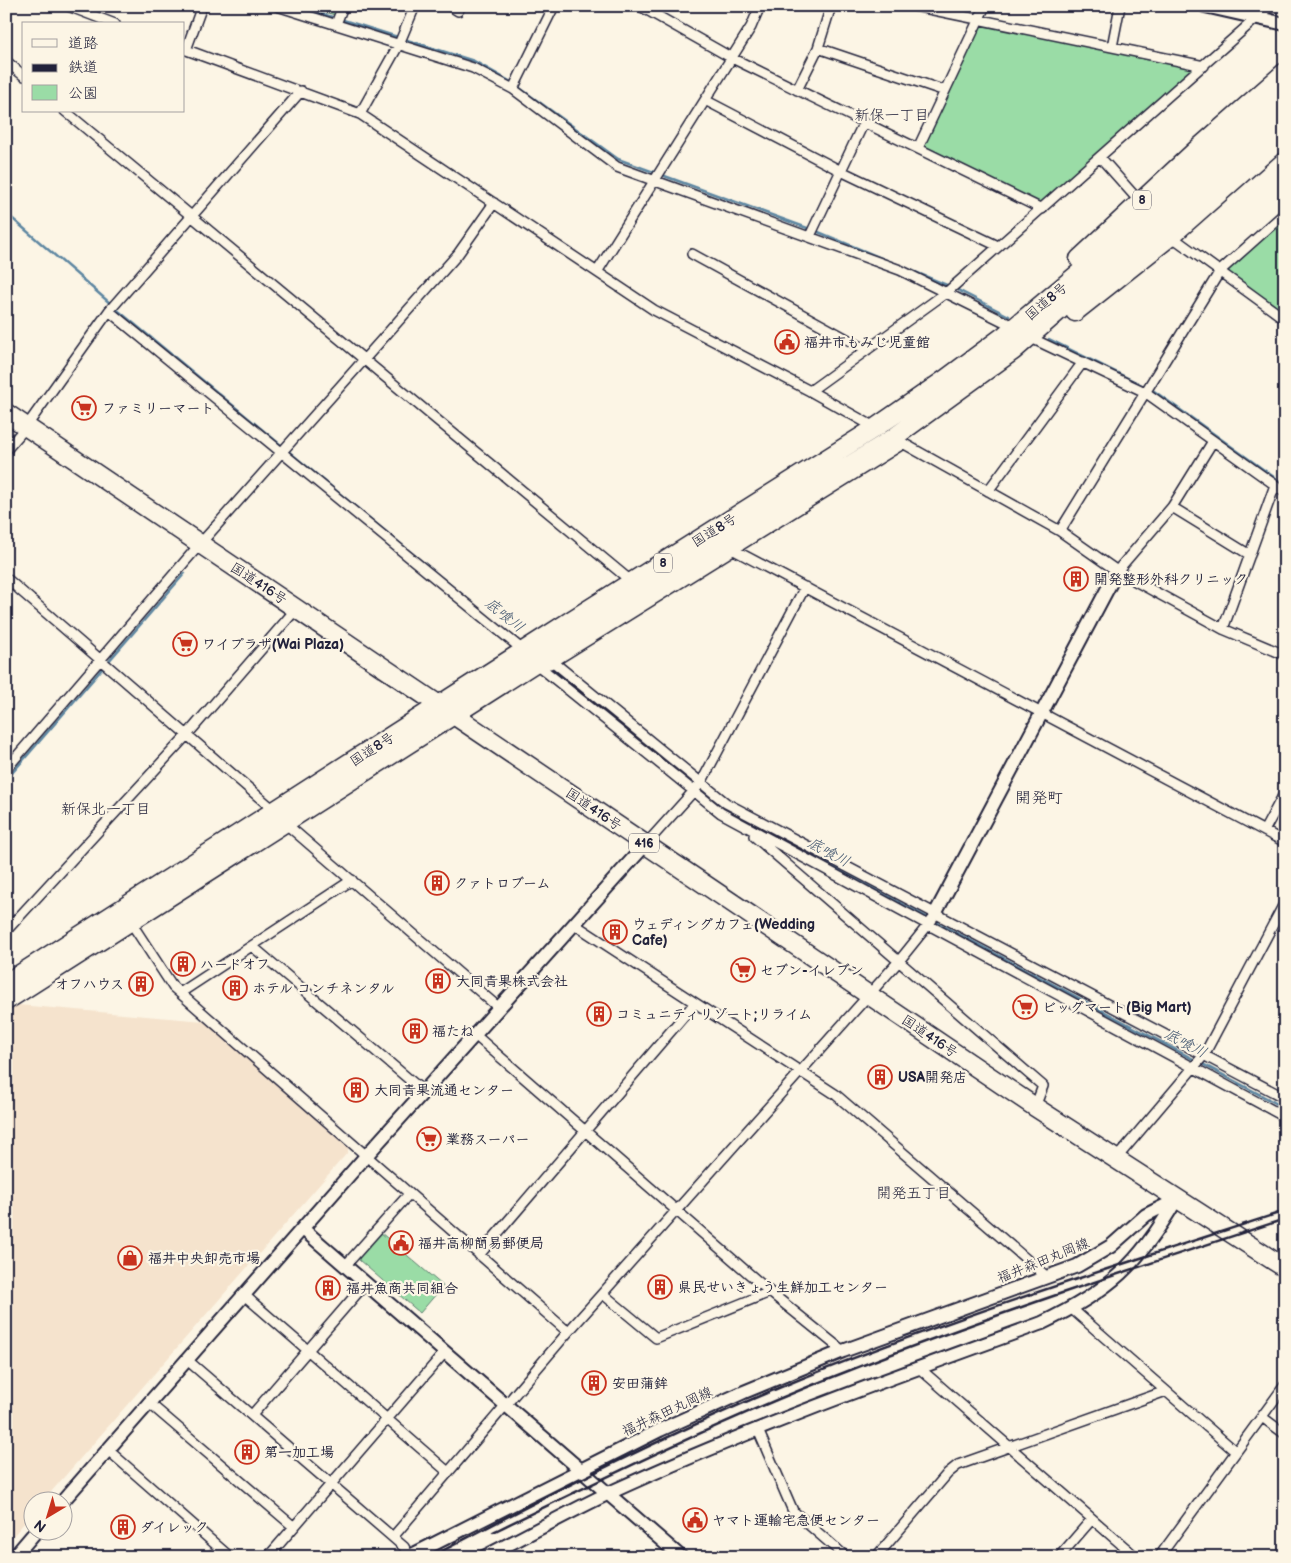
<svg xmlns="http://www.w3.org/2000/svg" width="1291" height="1563" font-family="'Balsamiq Sans','Klee One',sans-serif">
  <rect width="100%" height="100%" fill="#fcf5e5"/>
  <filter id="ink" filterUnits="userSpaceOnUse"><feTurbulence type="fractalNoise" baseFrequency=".02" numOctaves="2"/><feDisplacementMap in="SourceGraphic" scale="10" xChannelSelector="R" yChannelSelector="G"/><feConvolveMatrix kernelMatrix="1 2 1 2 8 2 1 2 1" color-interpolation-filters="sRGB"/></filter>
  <g filter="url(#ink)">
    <!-- built -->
    <path fill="#f5e3cd" d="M18,1005L204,1021L348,1147V1152L44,1500H32V1514L6,1544V1013Z"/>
    <!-- park -->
    <path fill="#9adca6" stroke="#5e7f70" d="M302,6H342L339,16Z
      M979,20L1204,66L1042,209L918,148Z
      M1285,214V319L1223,273Z
      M380,1232L443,1286L420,1313L359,1260V1256Z"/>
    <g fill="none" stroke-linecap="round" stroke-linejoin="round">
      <!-- stream -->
      <path stroke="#5d86a1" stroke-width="2.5" d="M298,6L335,18
        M340,19L474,61L513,83
        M517,86L618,159L810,229
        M6,213L111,304
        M816,231L949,286
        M954,288L1009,316
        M115,308L471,602
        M1049,339L1154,391L1285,485
        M549,666L695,786
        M6,780L185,573
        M700,790L722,808L1285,1108"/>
      <!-- street casing -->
      <g stroke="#22223b" stroke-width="12">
        <path id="street" d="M68,6L115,24
          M277,6L473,68L513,89L617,167L900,270L1015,327
          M450,6L458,11L461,6
          M640,6L732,58L1042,209
          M914,6L1204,66
          M336,24L343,6
          M1112,47L1120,6
          M818,48L945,91
          M184,49L360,114L654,310L810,391L876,428
          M186,50L202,6
          M6,61L24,76
          M513,89L554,6
          M797,90L818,48L831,6
          M705,100L841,171L998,246
          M65,111L632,582
          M360,114L399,44L415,6
          M918,148L985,6
          M1100,157L1140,202
          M810,236L864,122
          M1171,236L1285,319
          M692,254L867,350
          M597,272L751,27L760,6
          M109,311L524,651
          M1029,337L1145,392L1285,492
          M810,391L947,292L1270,6
          M892,437L1060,531L1117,571L1223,629L1285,655
          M6,450L26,427L109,311L301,91
          M988,491L1083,362
          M1172,507L1250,555
          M1060,531L1220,271L1285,213
          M734,550L1285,842
          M1117,571L1172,507L1213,441
          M6,578L275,811
          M1223,629L1275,485
          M546,656L726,803L1285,1098
          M535,663L721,813L1285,1117
          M550,664L903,444
          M6,769L200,544L458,254L494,203
          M285,823L499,1008
          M1264,831L1285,792
          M754,836L1043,1086L1035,1107
          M646,844L701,783L805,587
          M130,921L173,987L568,1332
          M574,924L835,1094L1047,1277
          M6,931L187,735L297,608
          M252,946L424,1092
          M180,993L352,880
          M475,1035L770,1292L843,1351
          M1115,1160L1204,1055L1285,902
          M479,1255L695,1003
          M345,1266L409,1194
          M243,1294L448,1472
          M603,1294L656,1338L770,1292
          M1072,1309L1236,1452
          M186,1359L404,1547L409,1556
          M918,1367L1136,1557
          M148,1402L294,1527
          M252,1415L366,1283
          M1262,1417L1285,1434
          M758,1430L793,1511L846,1557
          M108,1450L230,1557
          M393,1537L568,1332L899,961L932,920
          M209,1557L221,1549
          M268,1557L445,1352
          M876,1557L948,1473L958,1465L1166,1391
          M1059,1557L1092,1519
          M1159,1557L1285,1385"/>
      </g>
      <!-- secondary casing -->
      <g stroke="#22223b" stroke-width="16">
        <path id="secondary" d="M1205,6L1285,24
          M935,914L1117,571
          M303,1229L681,1557
          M62,1502L366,1156L646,844
          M14,1557L37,1530
          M408,1557L660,1430L744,1392L843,1351L1077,1266L1111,1246L1146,1215L1176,1200
          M484,1557C526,1536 567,1513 609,1493C750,1428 896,1376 1042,1323C1109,1291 1139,1264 1176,1200"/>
      </g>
      <!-- highway casing -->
      <g stroke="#22223b" stroke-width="21">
        <path id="highway" d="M1079,259L1195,151L1285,72
          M1075,312L1171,236L1285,135
          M6,413L1035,1107L1285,1268
          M6,983L573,619L875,428L943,381L1005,335L1147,216L1285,95
          M6,1001L546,656L893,438L1013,351L1285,114"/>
      </g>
      <!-- street -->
      <use href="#street" stroke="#fcf5e5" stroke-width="9"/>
      <!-- secondary -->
      <use href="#secondary" stroke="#fcf5e5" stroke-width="12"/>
      <!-- highway -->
      <use href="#highway" stroke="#fcf5e5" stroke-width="18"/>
      <!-- rail -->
      <path stroke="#22223b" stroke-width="2.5" d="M493,1532C610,1475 726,1418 848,1371C991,1315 1138,1267 1285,1219
        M431,1557C546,1496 661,1437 781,1387C945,1319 1117,1266 1285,1211"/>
    </g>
  </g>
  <!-- icons -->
  <defs>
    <g id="civic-ring" transform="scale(1.25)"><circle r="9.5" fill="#fcf5e5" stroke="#c8321e" stroke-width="1.5"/><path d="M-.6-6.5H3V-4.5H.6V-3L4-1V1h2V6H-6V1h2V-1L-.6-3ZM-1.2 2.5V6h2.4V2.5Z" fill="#c8321e"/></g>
    <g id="supermarket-ring" transform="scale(1.25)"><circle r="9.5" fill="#fcf5e5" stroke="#c8321e" stroke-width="1.5"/><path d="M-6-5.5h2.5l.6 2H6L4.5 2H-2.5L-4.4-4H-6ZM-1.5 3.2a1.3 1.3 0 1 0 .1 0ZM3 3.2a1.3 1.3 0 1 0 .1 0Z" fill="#c8321e"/></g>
    <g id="building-ring" transform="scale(1.25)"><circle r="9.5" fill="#fcf5e5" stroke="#c8321e" stroke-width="1.5"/><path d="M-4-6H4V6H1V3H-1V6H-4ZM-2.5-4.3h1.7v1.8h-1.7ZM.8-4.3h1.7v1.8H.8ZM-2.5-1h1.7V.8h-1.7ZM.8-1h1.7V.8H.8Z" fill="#c8321e"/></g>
    <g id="shop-ring" transform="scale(1.25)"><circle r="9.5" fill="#fcf5e5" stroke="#c8321e" stroke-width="1.5"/><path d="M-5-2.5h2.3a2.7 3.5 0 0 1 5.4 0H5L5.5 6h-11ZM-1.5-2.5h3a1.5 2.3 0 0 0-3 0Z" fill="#c8321e"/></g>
  </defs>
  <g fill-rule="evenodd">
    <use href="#civic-ring" x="787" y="342"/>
    <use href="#supermarket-ring" x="84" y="408"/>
    <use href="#building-ring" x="1076" y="579"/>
    <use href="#supermarket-ring" x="185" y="644"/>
    <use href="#building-ring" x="437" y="883"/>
    <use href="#building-ring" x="615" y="932"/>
    <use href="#building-ring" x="183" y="964"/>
    <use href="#supermarket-ring" x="743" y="970"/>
    <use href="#building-ring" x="438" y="981"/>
    <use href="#building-ring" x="141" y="984"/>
    <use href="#building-ring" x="235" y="988"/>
    <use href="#supermarket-ring" x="1025" y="1007"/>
    <use href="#building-ring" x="599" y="1014"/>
    <use href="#building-ring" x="415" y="1031"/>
    <use href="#building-ring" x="880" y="1077"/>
    <use href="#building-ring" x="356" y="1090"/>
    <use href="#supermarket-ring" x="429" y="1139"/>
    <use href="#civic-ring" x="401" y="1243"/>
    <use href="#shop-ring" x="130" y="1258"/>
    <use href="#building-ring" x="660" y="1287"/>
    <use href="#building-ring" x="328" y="1288"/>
    <use href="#building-ring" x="594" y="1383"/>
    <use href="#building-ring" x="247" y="1452"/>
    <use href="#civic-ring" x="695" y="1520"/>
    <use href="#building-ring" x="123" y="1527"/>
  </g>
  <g text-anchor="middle" stroke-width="4.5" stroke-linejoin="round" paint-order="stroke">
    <!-- shield labels -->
    <g fill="#fcf5e5" stroke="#63616e" stroke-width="1">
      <rect x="1133" y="190.5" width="18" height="19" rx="4"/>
      <rect x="654" y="553.5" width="18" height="19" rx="4"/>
      <rect x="629" y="833.5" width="30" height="19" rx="4"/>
    </g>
    <g font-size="12" font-weight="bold" fill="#22223b">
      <text x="1142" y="204">8</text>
      <text x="663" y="567">8</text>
      <text x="644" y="847">416</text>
    </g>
    <!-- street labels -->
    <g font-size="14" fill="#22223b" stroke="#fcf5e5">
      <text transform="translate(1046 301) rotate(-40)" y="5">国道8号</text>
      <text transform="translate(714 530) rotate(-32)" y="5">国道8号</text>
      <text transform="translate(259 583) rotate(33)" y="5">国道416号</text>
      <text transform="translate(372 749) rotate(-33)" y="5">国道8号</text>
      <text transform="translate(594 809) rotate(34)" y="5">国道416号</text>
      <text transform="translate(930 1036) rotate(34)" y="5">国道416号</text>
      <text transform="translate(1043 1260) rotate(-22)" y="5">福井森田丸岡線</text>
      <text transform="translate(667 1411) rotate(-25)" y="5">福井森田丸岡線</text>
    </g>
    <!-- poi labels -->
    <g font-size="14" font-weight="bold" fill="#22223b" stroke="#fcf5e5" text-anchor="start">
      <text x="804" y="347">福井市もみじ児童館</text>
      <text x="102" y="413">ファミリーマート</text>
      <text x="1094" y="584">開発整形外科クリニック</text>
      <text x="202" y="649">ワイプラザ(Wai Plaza)</text>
      <text x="454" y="888">クァトロブーム</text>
      <text x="632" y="929">ウェディングカフェ(Wedding<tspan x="632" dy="16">Cafe)</tspan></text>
      <text x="200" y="969">ハードオフ</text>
      <text x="760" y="975">セブン-イレブン</text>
      <text x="456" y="986">大同青果株式会社</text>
      <text x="124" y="989" text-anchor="end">オフハウス</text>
      <text x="252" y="993">ホテル コンチネンタル</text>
      <text x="1042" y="1012">ビッグマート(Big Mart)</text>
      <text x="616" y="1019">コミュニティリゾート;リライム</text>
      <text x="432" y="1036">福たね</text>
      <text x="898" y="1082">USA開発店</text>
      <text x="374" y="1095">大同青果流通センター</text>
      <text x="446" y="1144">業務スーパー</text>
      <text x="418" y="1248">福井高柳簡易郵便局</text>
      <text x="148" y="1263">福井中央卸売市場</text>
      <text x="678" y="1292">県民せいきょう生鮮加工センター</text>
      <text x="346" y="1293">福井魚商共同組合</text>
      <text x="612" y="1388">安田蒲鉾</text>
      <text x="264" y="1457">第一加工場</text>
      <text x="712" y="1525">ヤマト運輸宅急便センター</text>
      <text x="140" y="1532">ダイレック</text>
    </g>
    <!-- neighbourhood labels -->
    <g font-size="15" fill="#22223b" stroke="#fcf5e5">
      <text x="892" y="120">新保一丁目</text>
      <text x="106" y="814">新保北一丁目</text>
      <text x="914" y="1198">開発五丁目</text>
    </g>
    <!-- water labels -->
    <g font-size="15" font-style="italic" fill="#3f546e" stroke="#fcf5e5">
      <text transform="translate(505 615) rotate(39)" y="5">底喰川</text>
      <text transform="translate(829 852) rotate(28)" y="5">底喰川</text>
      <text transform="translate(1186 1043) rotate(28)" y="5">底喰川</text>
    </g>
    <!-- quarter labels -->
    <g font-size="16" fill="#22223b" stroke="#fcf5e5">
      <text x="1039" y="803">開発町</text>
    </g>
  </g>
  <!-- margin -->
  <rect width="1291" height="1563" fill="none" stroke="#fcf5e5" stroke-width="25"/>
  <rect x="12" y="12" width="1266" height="1538" fill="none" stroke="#22223b" stroke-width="2" filter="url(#ink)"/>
  <!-- legend -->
  <rect x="22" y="22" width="162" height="90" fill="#fcf5e5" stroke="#a5a1a1"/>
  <rect x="32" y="39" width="25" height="8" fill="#fcf5e5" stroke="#a5a1a1"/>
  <text x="68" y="48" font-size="15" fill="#22223b">道路</text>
  <rect x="32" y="64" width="25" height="8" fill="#22223b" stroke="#a5a1a1"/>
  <text x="68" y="72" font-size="15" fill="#22223b">鉄道</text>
  <rect x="32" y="85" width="25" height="15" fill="#9adca6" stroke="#a5a1a1"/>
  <text x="68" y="98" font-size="15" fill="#22223b">公園</text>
  <!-- north arrow -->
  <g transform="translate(48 1516) rotate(218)"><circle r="24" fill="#fcf5e5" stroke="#a5a1a1"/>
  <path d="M0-4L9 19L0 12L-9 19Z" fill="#c8321e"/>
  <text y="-8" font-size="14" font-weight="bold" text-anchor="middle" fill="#22223b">N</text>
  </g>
</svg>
